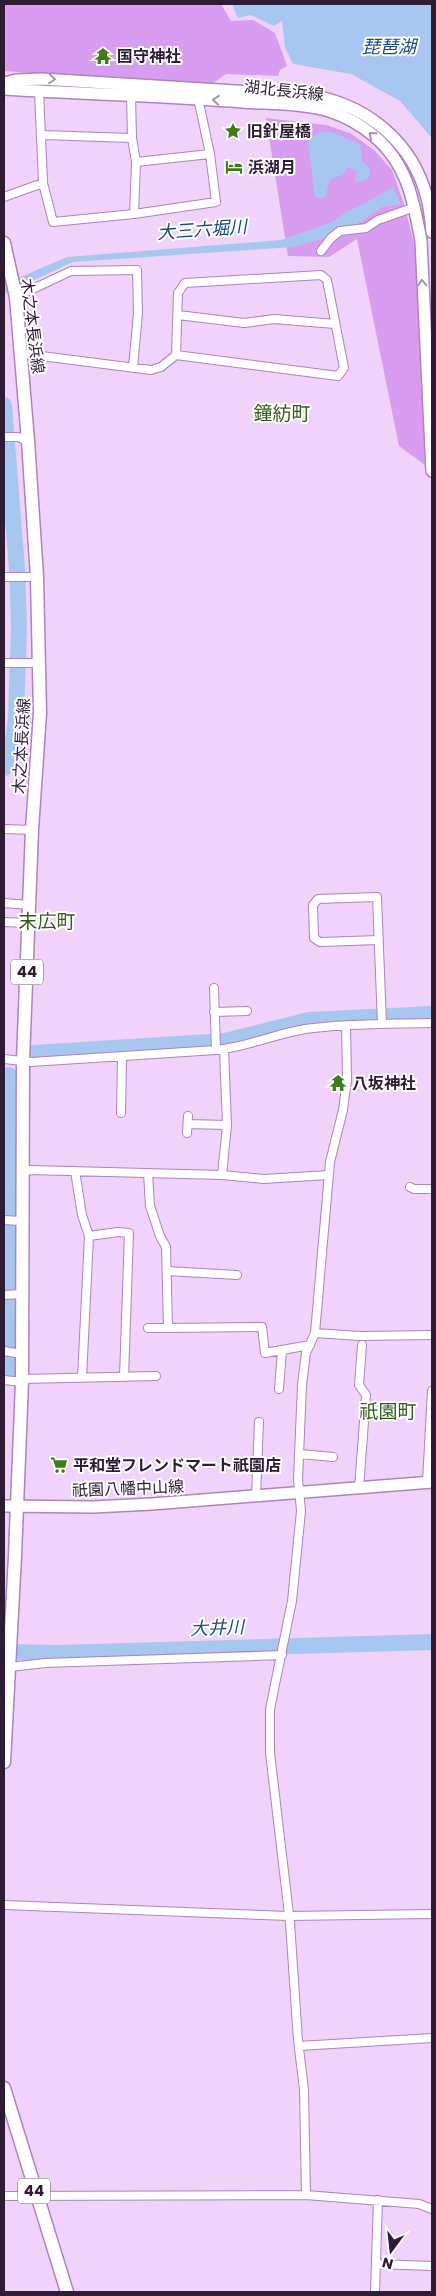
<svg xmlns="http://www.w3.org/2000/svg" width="436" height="2296" font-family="Poppins,'Noto Sans JP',sans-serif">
  <rect width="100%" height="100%" fill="#efd3fb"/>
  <!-- green -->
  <path fill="#d89df1" d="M4,4H221L231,21L253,20L275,33L287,66L280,70L278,76L226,74L209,86L4,71Z
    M266,118L326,125L350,133L374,150L392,170L404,204L415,247L425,465L399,446L357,239L329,257L288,256Z"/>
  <!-- water -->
  <path fill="#a8c7f0" d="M234,4H432V138L400,101L351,74L293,64L285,47L282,21L274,26L251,15L238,18L233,7Z
    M319,132H331L360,144L362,161L369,167L370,174L366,180L355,182L357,170L346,167L344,174L330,180L327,189V195L320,199L315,196L308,142Z
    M393,187L401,204L382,207L353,227L329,237L293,247L73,262L4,294V284L67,257L281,240L332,222L346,212L364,204Z"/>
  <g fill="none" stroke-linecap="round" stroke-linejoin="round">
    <!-- river -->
    <path stroke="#a8c7f0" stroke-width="16" d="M4,405L17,568L19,626L16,718L10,762L4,768
      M34,1053L225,1041L309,1020L432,1014
      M8,1216L9,1075
      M8,1226V1291
      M8,1300V1349
      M8,1356L10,1377
      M4,1652L58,1653L432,1642"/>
    <!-- street casing -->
    <g stroke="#af82c2" stroke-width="10">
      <path id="street" d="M39,91L43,183
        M131,95L132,138L136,162L134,214
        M42,135L132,138
        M136,162L210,154
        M4,197L43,183L53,222L134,214L216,202L210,154L198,98
        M321,251L331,238L340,231L366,228L378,220L415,207
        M16,301L20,295L71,271L137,270L138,313L133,368
        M178,315L244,323L274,319L335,324
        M21,356L26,354L151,370L161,367L176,355L178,293L185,283L321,275L327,280L344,368L338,376L176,355
        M4,437H18L28,441
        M4,577H37
        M4,663H39
        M4,829L32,830
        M4,903L29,905
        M4,922L29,923
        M379,940L320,942L314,938L313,905L318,899L377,897L382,1024
        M214,988L216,1050
        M214,1012L247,1011
        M4,1059L31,1062L216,1050C247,1047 275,1034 305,1029C347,1023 391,1024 432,1023
        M121,1113L122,1056
        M188,1124L227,1125
        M187,1133L188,1116
        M75,1171L82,1215L89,1236
        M21,1172L31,1170L222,1175L264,1179L328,1175
        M148,1173L150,1206L160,1236L166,1247L168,1328L262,1327L265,1353L310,1345
        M222,1175L227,1125L224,1049
        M410,1187L414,1189H432
        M4,1220L21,1221
        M167,1271L237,1275
        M4,1295L22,1294
        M148,1328H168
        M315,1333L360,1336L432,1335
        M4,1351L22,1354
        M82,1378L89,1236L118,1232L129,1233L124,1377
        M22,1379L156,1376
        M4,1380L22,1382
        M279,1389L282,1350
        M300,1454L333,1457
        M427,1482L432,1391
        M359,1488L366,1395L359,1385L362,1345
        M256,1496L259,1422
        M10,1667L45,1663L282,1655
        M4,1905L289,1916L432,1914
        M299,2046L432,2038
        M306,2195L304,2090L298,2040L290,1923L270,1753V1709L292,1601L301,1511L298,1479L302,1385L306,1353L315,1333L330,1162L343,1110L347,1080L346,1026
        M4,2196L306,2195L419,2204L432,2209
        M376,2264L432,2266
        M375,2292L378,2200"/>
    </g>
    <!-- secondary casing -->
    <g stroke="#af82c2" stroke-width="14">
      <path id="secondary" d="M4,83L16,80L42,79L315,96C369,107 413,143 427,198C430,209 431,221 432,232
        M4,89C83,94 163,96 242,102C271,104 304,103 332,112C347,117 362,126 374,136C407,163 414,202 421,241L432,471
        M4,1506L93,1507L152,1504L432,1482"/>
    </g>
    <!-- primary casing -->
    <g stroke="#af82c2" stroke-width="15">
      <path id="primary" d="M4,243L16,297L28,441L37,577L40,713L32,830L23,1060L22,1382L15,1556L4,1762
        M4,2088L67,2292"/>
    </g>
    <!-- street -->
    <use href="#street" stroke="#fff" stroke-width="8"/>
    <!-- secondary -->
    <use href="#secondary" stroke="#fff" stroke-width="11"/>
    <!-- primary -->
    <use href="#primary" stroke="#fff" stroke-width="12"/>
  </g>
  <!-- one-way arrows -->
  <defs><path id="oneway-chevron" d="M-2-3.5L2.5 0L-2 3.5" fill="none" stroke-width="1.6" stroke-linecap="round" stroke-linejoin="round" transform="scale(1.25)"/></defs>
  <g stroke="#a199a4">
    <use href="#oneway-chevron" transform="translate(52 79) rotate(4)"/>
    <use href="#oneway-chevron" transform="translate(216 100) rotate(-175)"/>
    <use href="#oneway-chevron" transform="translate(372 135) rotate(-141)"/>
    <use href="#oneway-chevron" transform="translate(422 283) rotate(-92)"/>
  </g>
  <!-- icons -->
  <defs>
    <g id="temple-bare" transform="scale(1.35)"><path d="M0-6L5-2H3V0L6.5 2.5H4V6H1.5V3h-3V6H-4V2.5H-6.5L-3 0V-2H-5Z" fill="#417c17" stroke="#fff" stroke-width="2.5" paint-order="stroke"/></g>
    <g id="sight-bare" transform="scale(1.35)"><path d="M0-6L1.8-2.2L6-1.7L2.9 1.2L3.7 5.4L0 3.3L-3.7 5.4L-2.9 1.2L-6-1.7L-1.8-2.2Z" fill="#417c17" stroke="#fff" stroke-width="2.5" paint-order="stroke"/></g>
    <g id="hotel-bare" transform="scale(1.35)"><path d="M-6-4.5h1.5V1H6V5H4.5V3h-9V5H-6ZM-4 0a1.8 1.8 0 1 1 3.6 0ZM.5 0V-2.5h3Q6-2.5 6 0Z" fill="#417c17" stroke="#fff" stroke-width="2.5" paint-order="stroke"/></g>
    <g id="supermarket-bare" transform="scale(1.35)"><path d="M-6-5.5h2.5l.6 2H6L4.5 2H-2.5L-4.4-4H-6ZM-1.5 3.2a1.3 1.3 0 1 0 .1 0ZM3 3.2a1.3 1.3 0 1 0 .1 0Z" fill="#417c17" stroke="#fff" stroke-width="2.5" paint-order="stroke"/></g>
  </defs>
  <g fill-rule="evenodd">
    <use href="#temple-bare" x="103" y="56"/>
    <use href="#sight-bare" x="233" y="131"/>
    <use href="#hotel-bare" x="234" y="167"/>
    <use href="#temple-bare" x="338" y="1083"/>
    <use href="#supermarket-bare" x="59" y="1465"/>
  </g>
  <g text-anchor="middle" stroke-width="4" stroke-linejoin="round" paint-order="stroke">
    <!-- shield labels -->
    <g fill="#fff" stroke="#6d6072" stroke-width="1">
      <rect x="11" y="959.5" width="32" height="25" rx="4"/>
      <rect x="18" y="2178.5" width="32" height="25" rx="4"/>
    </g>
    <g font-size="15" font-weight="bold" fill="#2e1c35">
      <text x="27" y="977">44</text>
      <text x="34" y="2196">44</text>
    </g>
    <!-- poi labels -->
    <g font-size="16" font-weight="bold" fill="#2e1c35" stroke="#fff" text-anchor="start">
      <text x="117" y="62">国守神社</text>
      <text x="247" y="137">旧針屋橋</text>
      <text x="248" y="173">浜湖月</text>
      <text x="352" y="1089">八坂神社</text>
      <text x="73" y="1471">平和堂フレンドマート祇園店</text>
    </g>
    <!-- street labels -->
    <g font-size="16" fill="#2e1c35" stroke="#fff">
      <text transform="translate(284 90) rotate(6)" y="6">湖北長浜線</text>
      <text transform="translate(33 326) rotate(83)" y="6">木之本長浜線</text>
      <text transform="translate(21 746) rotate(-87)" y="6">木之本長浜線</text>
      <text transform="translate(128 1488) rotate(-2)" y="6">祇園八幡中山線</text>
    </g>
    <!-- water labels -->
    <g font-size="18" font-style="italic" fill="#164a89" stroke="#fff">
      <text x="389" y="53">琵琶湖</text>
      <text transform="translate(202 230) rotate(-4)" y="6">大三六堀川</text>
      <text transform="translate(217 1628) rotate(-2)" y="6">大井川</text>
    </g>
    <!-- quarter labels -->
    <g font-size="19" fill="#345b1e" stroke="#fff">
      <text x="282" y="420">鐘紡町</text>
      <text x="47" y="928">末広町</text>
      <text x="388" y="1418">祇園町</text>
    </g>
  </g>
  <!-- border -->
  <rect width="436" height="2296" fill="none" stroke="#2e1c35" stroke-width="10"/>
  <!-- north arrow -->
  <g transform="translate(391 2251) rotate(195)" stroke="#ffffff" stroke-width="4" paint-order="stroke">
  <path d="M0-4L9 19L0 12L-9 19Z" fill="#2e1c35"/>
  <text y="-8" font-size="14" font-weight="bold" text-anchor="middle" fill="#2e1c35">N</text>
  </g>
</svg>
